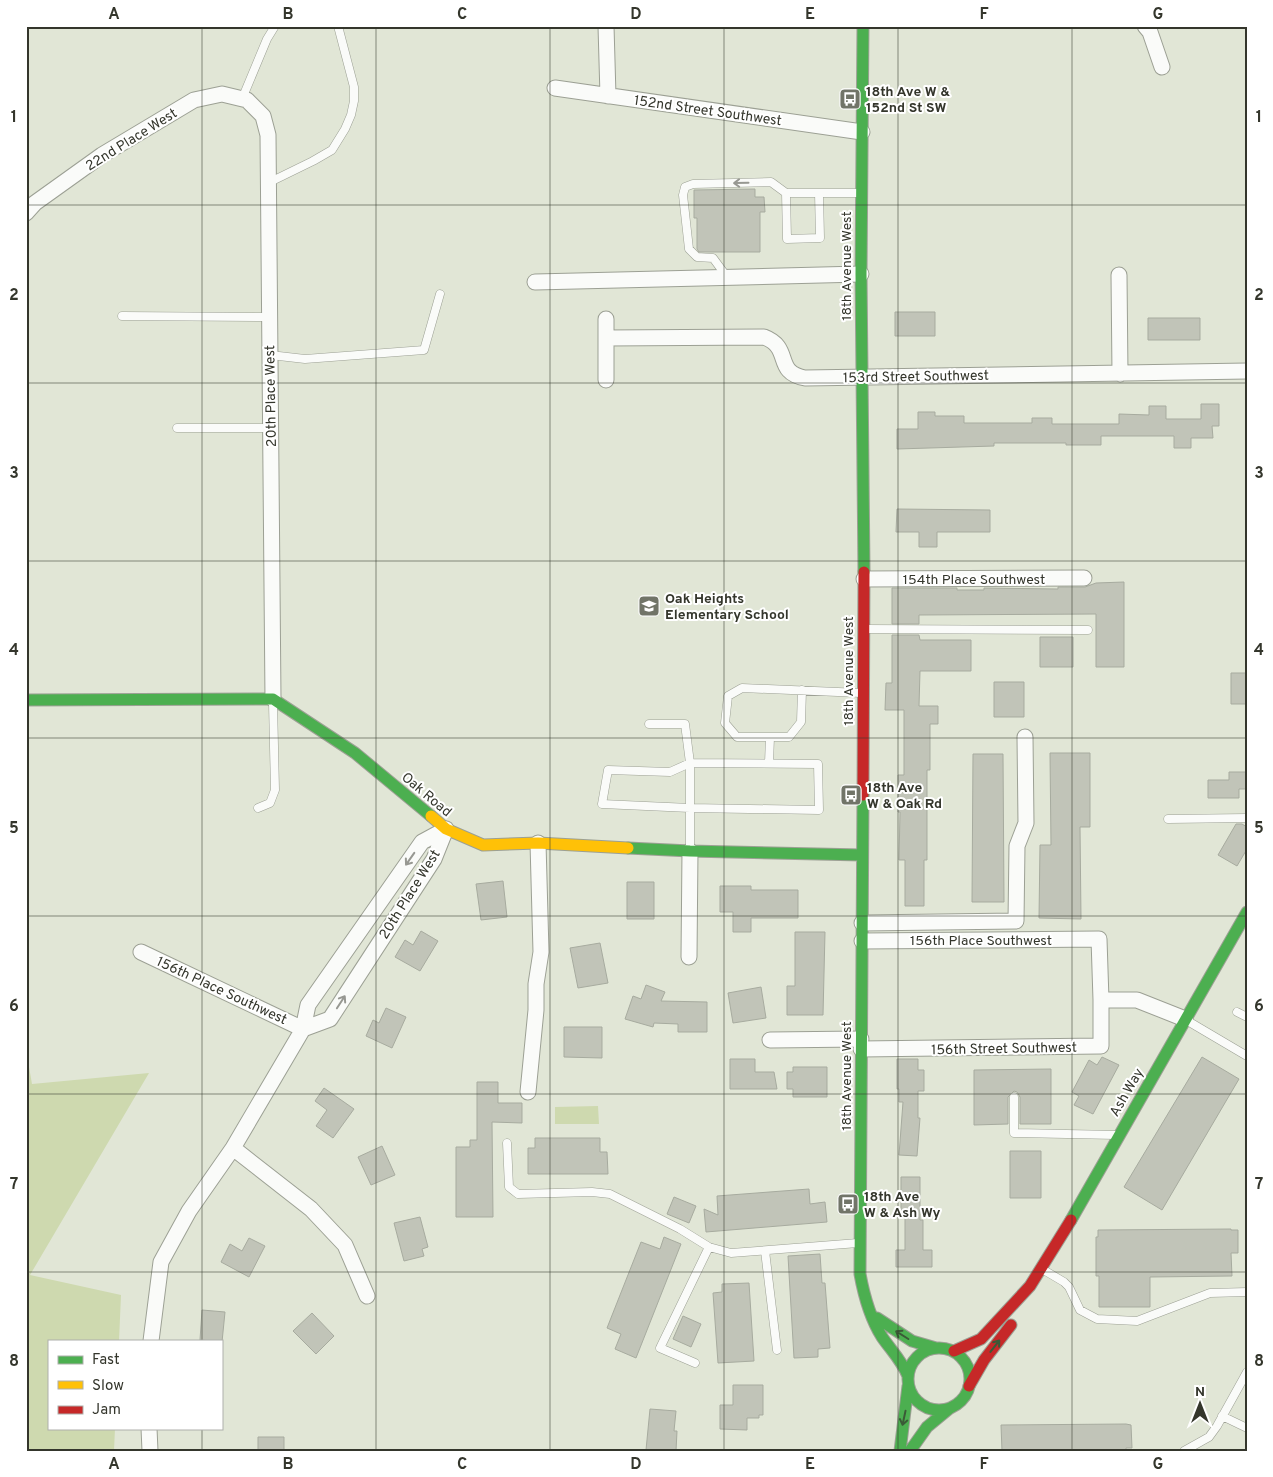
<svg xmlns="http://www.w3.org/2000/svg" width="1273" height="1477" font-family="Overpass,sans-serif">
  <rect width="100%" height="100%" fill="#e1e6d6"/>
  <!-- green -->
  <path fill="#ced9af" d="M26,1050L32,1084L149,1073L30,1275L121,1295L119,1341H49V1428H115L114,1451H26Z
    M598,1106L599,1124H555V1107Z"/>
  <!-- building -->
  <path fill="#c1c4b8" stroke="#a7ab9f" d="M755,189V197H764L765,212H760V252H699L697,249V218H694V190Z
    M895,312H935V336H895Z
    M1148,318H1200V340H1148Z
    M1201,404H1219V426H1212L1213,438H1191V448H1174V436H1101V445H1066V443H994V446L897,449V429H918V412H935V416H964V423H1032V418H1052V424H1119V414L1149,415V406H1166V419H1201Z
    M897,509L990,510V532H937V547H919V532H896Z
    M1124,582V667H1096V614L919,615V624H892V588H957V590H984V588L1058,589V587H1085L1096,583Z
    M892,635H919L920,640H971V671H920L919,706H938V724H930V770H927V860H924V906H905V860H899L900,812H898V775H904V710H885L886,683H892Z
    M1040,637H1073V667H1040Z
    M1231,673H1247V704H1231Z
    M994,682H1024V717H994Z
    M1050,753H1090V827H1080L1081,919L1039,918L1040,845H1051Z
    M973,754H1003L1004,902H972Z
    M1229,772H1247V789H1239V798H1208V780H1229Z
    M1236,824H1242L1247,827V849L1237,866L1218,855Z
    M503,881L507,917L481,920L476,884Z
    M627,882H654V919H627Z
    M720,886H751V890H798V918H751V932H733V912H720Z
    M421,931L438,941L420,971L395,957L405,940L413,945Z
    M795,932H825L823,1015H787V986H795Z
    M600,943L608,983L578,988L570,948Z
    M646,985L665,992L661,1001L707,1002V1032H678V1024L654,1023L653,1027L625,1019L633,996L641,999Z
    M761,987L766,1018L733,1023L728,993Z
    M386,1008L406,1017L392,1048L366,1036L373,1020L379,1023Z
    M564,1027H602V1058L564,1057Z
    M1102,1057L1119,1065L1093,1114L1074,1105L1079,1096L1072,1092L1089,1060L1097,1065Z
    M1202,1057L1239,1079L1162,1210L1124,1187Z
    M730,1059H755V1072H774L777,1089H730Z
    M897,1059H918V1070H924V1091H918V1118H920L917,1156L899,1155L903,1102H899V1089H897Z
    M793,1067H827V1097H793V1089H787V1072H793Z
    M1051,1069V1124H1020V1097L1017,1092L1014,1091L1008,1097V1124L974,1125V1070Z
    M477,1082H498V1103H522V1123L492,1122L493,1217H456V1147H470V1140H477Z
    M324,1088L354,1109L333,1138L316,1126L327,1110L315,1101Z
    M535,1138H600V1152H607L608,1174H528V1148H535Z
    M382,1146L395,1175L371,1185L358,1157Z
    M1010,1151H1041V1198H1010Z
    M901,1177H920V1220H923V1250H932V1267H896V1250H905V1215H901Z
    M809,1189L810,1204L825,1202L827,1222L706,1232L704,1209L718,1215L717,1196Z
    M674,1197L696,1206L689,1223L667,1214Z
    M420,1217L428,1247L422,1249L424,1256L404,1261L394,1223Z
    M1231,1229V1230H1238V1253H1231L1232,1276L1150,1277V1307H1099V1276H1096V1237H1098V1230Z
    M664,1237L681,1244L636,1358L615,1349L621,1334L607,1328L641,1242L660,1249Z
    M249,1238L265,1246L249,1277L221,1262L230,1244L242,1251Z
    M820,1254L822,1283H825L830,1348L818,1349V1357L794,1358L788,1256Z
    M749,1283L754,1361L718,1363L713,1293L722,1292V1284Z
    M202,1310L225,1312L222,1342L200,1340Z
    M312,1313L334,1336L316,1354L293,1331Z
    M683,1316L701,1324L691,1347L673,1339Z
    M733,1385H763V1415H759V1418H747V1430L720,1429V1405H733Z
    M650,1409L676,1411L674,1431H677L676,1451L646,1450Z
    M1126,1424L1131,1425L1132,1448H1126V1451H1002L1001,1425Z
    M258,1437H284V1451H258Z"/>
  <g fill="none" stroke-linecap="round" stroke-linejoin="round">
    <!-- lane casing -->
    <g stroke="#9ca094" stroke-width="9">
      <path id="lane" d="M242,99L267,39L275,26
        M268,183L313,161L332,150L345,129L351,115L354,101V87L338,26
        M819,193L820,238L787,239L786,193H859
        M727,277L713,258L697,257L689,249L683,195L685,187L693,184L771,182L786,193
        M122,316L270,317
        M270,355L305,359L424,350L440,294
        M177,428H271
        M865,629L1088,630
        M802,690L801,722L789,737H737L725,723L728,696L742,688L861,693
        M649,724H685L690,763V849
        M690,763L818,764L819,810L690,808L602,804L608,770L670,772Z
        M769,763L770,737
        M258,808L270,803L275,790L273,703
        M1168,819L1247,818
        M1237,1012L1247,1017
        M1186,1020L1247,1056
        M1014,1097V1133L1117,1135
        M507,1143L509,1187L518,1194L592,1192L610,1194L680,1229L709,1247L731,1253L858,1243
        M765,1251L777,1350
        M1042,1269L1064,1282L1069,1287L1080,1310L1097,1319L1137,1321L1210,1293L1247,1292
        M695,1363L660,1348L709,1247
        M1222,1416L1247,1428
        M1184,1451L1209,1437L1217,1426L1247,1372"/>
    </g>
    <!-- street casing -->
    <g stroke="#9ca094" stroke-width="17">
      <path id="street" d="M606,26L608,96
        M1145,26L1150,32L1162,67
        M555,88L862,132
        M26,213L35,203L102,155L194,100L222,94L247,100L263,116L268,135L273,699
        M1119,275L1120,374
        M535,282L861,274
        M606,319V380
        M606,338L764,337C793,348 773,372 805,378L1247,371
        M864,579L1084,578
        M862,923L1016,921L1017,846L1026,823L1025,737
        M862,941L1099,939L1101,1000H1137L1185,1019
        M141,952L303,1029
        M689,957L690,851
        M303,1029L330,1019L434,859L446,829
        M770,1040L861,1039
        M861,1049L1101,1046V1000
        M528,1092L536,1010V984L541,952L538,843
        M233,1148L311,1209L345,1245L367,1296
        M151,1341L161,1262L189,1211L233,1148L303,1029L308,1005L422,842L446,829
        M149,1428L150,1451"/>
    </g>
    <!-- fast casing -->
    <g stroke="#9ca094" stroke-width="13">
      <path id="fast" d="M863,26L861,274L864,572
        M26,700L273,699L355,753L431,816
        M863,795L860,1274C864,1296 870,1318 882,1337C891,1350 902,1361 908,1376
        M628,848L690,851L862,855
        M1071,1220L1247,912
        M877,1318L912,1341L936,1348
        M908 1379a31 31 0 1 1 62 0a31 31 0 1 1-62 0Z
        M900,1451L908,1386
        M910,1451L927,1427L950,1408"/>
    </g>
    <!-- slow casing -->
    <g stroke="#9ca094" stroke-width="13">
      <path id="slow" d="M431,816L446,829L483,845L538,843L628,848"/>
    </g>
    <!-- jam casing -->
    <g stroke="#9ca094" stroke-width="13">
      <path id="jam" d="M863,795L864,572
        M954,1351L981,1339L1030,1286L1071,1220
        M969,1386L984,1360L1011,1325"/>
    </g>
    <!-- lane -->
    <use href="#lane" stroke="#fafbf9" stroke-width="8"/>
    <!-- street -->
    <use href="#street" stroke="#fafbf9" stroke-width="15"/>
    <!-- fast -->
    <use href="#fast" stroke="#4caf50" stroke-width="11"/>
    <!-- slow -->
    <use href="#slow" stroke="#ffc107" stroke-width="11"/>
    <!-- jam -->
    <use href="#jam" stroke="#c62828" stroke-width="11"/>
  </g>
  <!-- one-way arrows -->
  <defs><path id="oneway-shaft" d="M-6 0H5M1.5-3L5.5 0L1.5 3" fill="none" stroke-width="1.6" stroke-linecap="round" stroke-linejoin="round" transform="scale(1.25)"/></defs>
  <g stroke="#979892">
    <use href="#oneway-shaft" transform="translate(741 183) rotate(179)"/>
    <use href="#oneway-shaft" transform="translate(410 859) rotate(125)"/>
    <use href="#oneway-shaft" transform="translate(341 1002) rotate(-57)"/>
  </g>
  <g stroke="#3b5a37">
    <use href="#oneway-shaft" transform="translate(902 1335) rotate(-148)"/>
    <use href="#oneway-shaft" transform="translate(995 1346) rotate(-52)"/>
    <use href="#oneway-shaft" transform="translate(904 1418) rotate(102)"/>
  </g>
  <!-- grid -->
  <path fill="none" stroke="#34362c" stroke-width="1" stroke-opacity="0.55" d="M202,26V1341M376,26V1451M550,26V1451M724,26V1451M898,26V1451M1072,26V1451M26,205H1247M26,383H1247M26,561H1247M26,738H1247M26,916H1247M26,1094H1247M26,1272H1247M202,1428V1451"/>
  <!-- icons -->
  <defs>
    <g id="bus-square" transform="scale(1.125)"><rect x="-9" y="-9" width="18" height="18" rx="4" fill="#717468" stroke="#fff"/><path d="M-5-6H5V4H4V6H2V4H-2V6H-4V4H-5ZM-3.5-4V0h7V-4ZM-3.5 1.2v1.5H-2V1.2ZM2 1.2v1.5H3.5V1.2Z" fill="#fff"/></g>
    <g id="school-square" transform="scale(1.125)"><rect x="-9" y="-9" width="18" height="18" rx="4" fill="#717468" stroke="#fff"/><path d="M0-5L7-2L0 1L-7-2ZM-4 1L0 2.5L4 1V4Q0 6-4 4Z" fill="#fff"/></g>
  </defs>
  <g fill-rule="evenodd">
    <use href="#bus-square" x="850" y="99"/>
    <use href="#school-square" x="649" y="606"/>
    <use href="#bus-square" x="851" y="795"/>
    <use href="#bus-square" x="848" y="1204"/>
  </g>
  <g text-anchor="middle" stroke-width="4" stroke-linejoin="round" paint-order="stroke">
    <!-- poi labels -->
    <g font-size="14" font-weight="bold" fill="#34362c" stroke="#fff" text-anchor="start">
      <text x="866" y="96">18th Ave W &amp;<tspan x="866" dy="16">152nd St SW</tspan></text>
      <text x="665" y="603">Oak Heights<tspan x="665" dy="16">Elementary School</tspan></text>
      <text x="867" y="792">18th Ave<tspan x="867" dy="16">W &amp; Oak Rd</tspan></text>
      <text x="864" y="1201">18th Ave<tspan x="864" dy="16">W &amp; Ash Wy</tspan></text>
    </g>
    <!-- street labels -->
    <g font-size="14" fill="#34362c" stroke="#fff">
      <text transform="translate(708 110) rotate(8)" y="5">152nd Street Southwest</text>
      <text transform="translate(131 139) rotate(-32)" y="5">22nd Place West</text>
      <text transform="translate(846 266) rotate(-90)" y="5">18th Avenue West</text>
      <text transform="translate(916 376) rotate(-1)" y="5">153rd Street Southwest</text>
      <text transform="translate(270 396) rotate(-91)" y="5">20th Place West</text>
      <text x="974" y="584">154th Place Southwest</text>
      <text transform="translate(848 671) rotate(-90)" y="5">18th Avenue West</text>
      <text transform="translate(427 794) rotate(40)" y="5">Oak Road</text>
      <text transform="translate(409 894) rotate(-58)" y="5">20th Place West</text>
      <text x="981" y="945">156th Place Southwest</text>
      <text transform="translate(222 990) rotate(25)" y="5">156th Place Southwest</text>
      <text transform="translate(1004 1048) rotate(-1)" y="5">156th Street Southwest</text>
      <text transform="translate(846 1076) rotate(-90)" y="5">18th Avenue West</text>
      <text transform="translate(1126 1092) rotate(-60)" y="5">Ash Way</text>
    </g>
  </g>
  <!-- border -->
  <rect width="1273" height="1477" fill="none" stroke="#ffffff" stroke-width="55"/>
  <!-- legend -->
  <rect x="48" y="1340" width="175" height="90" fill="#ffffff" stroke="#aeafab"/>
  <rect x="58" y="1356" width="25" height="8" fill="#4caf50" stroke="#aeafab"/>
  <text x="92" y="1364" font-size="15" fill="#34362c">Fast</text>
  <rect x="58" y="1381" width="25" height="8" fill="#ffc107" stroke="#aeafab"/>
  <text x="92" y="1390" font-size="15" fill="#34362c">Slow</text>
  <rect x="58" y="1406" width="25" height="8" fill="#c62828" stroke="#aeafab"/>
  <text x="92" y="1414" font-size="15" fill="#34362c">Jam</text>
  <!-- north arrow -->
  <g transform="translate(1200 1404)" stroke="#ffffff" stroke-width="4" paint-order="stroke">
  <path d="M0-4L9 19L0 12L-9 19Z" fill="#34362c"/>
  <text y="-8" font-size="14" font-weight="bold" text-anchor="middle" fill="#34362c">N</text>
  </g>
  <rect x="28" y="28" width="1218" height="1422" fill="none" stroke="#34362c" stroke-width="2"/>
  <g font-size="16" text-anchor="middle" font-weight="bold" fill="#34362c">
    <text x="114" y="19">A</text>
    <text x="288" y="19">B</text>
    <text x="462" y="19">C</text>
    <text x="636" y="19">D</text>
    <text x="810" y="19">E</text>
    <text x="984" y="19">F</text>
    <text x="1158" y="19">G</text>
    <text x="14" y="122">1</text>
    <text x="1259" y="122">1</text>
    <text x="14" y="300">2</text>
    <text x="1259" y="300">2</text>
    <text x="14" y="478">3</text>
    <text x="1259" y="478">3</text>
    <text x="14" y="655">4</text>
    <text x="1259" y="655">4</text>
    <text x="14" y="833">5</text>
    <text x="1259" y="833">5</text>
    <text x="14" y="1011">6</text>
    <text x="1259" y="1011">6</text>
    <text x="14" y="1189">7</text>
    <text x="1259" y="1189">7</text>
    <text x="14" y="1366">8</text>
    <text x="1259" y="1366">8</text>
    <text x="114" y="1469">A</text>
    <text x="288" y="1469">B</text>
    <text x="462" y="1469">C</text>
    <text x="636" y="1469">D</text>
    <text x="810" y="1469">E</text>
    <text x="984" y="1469">F</text>
    <text x="1158" y="1469">G</text>
  </g>
</svg>
